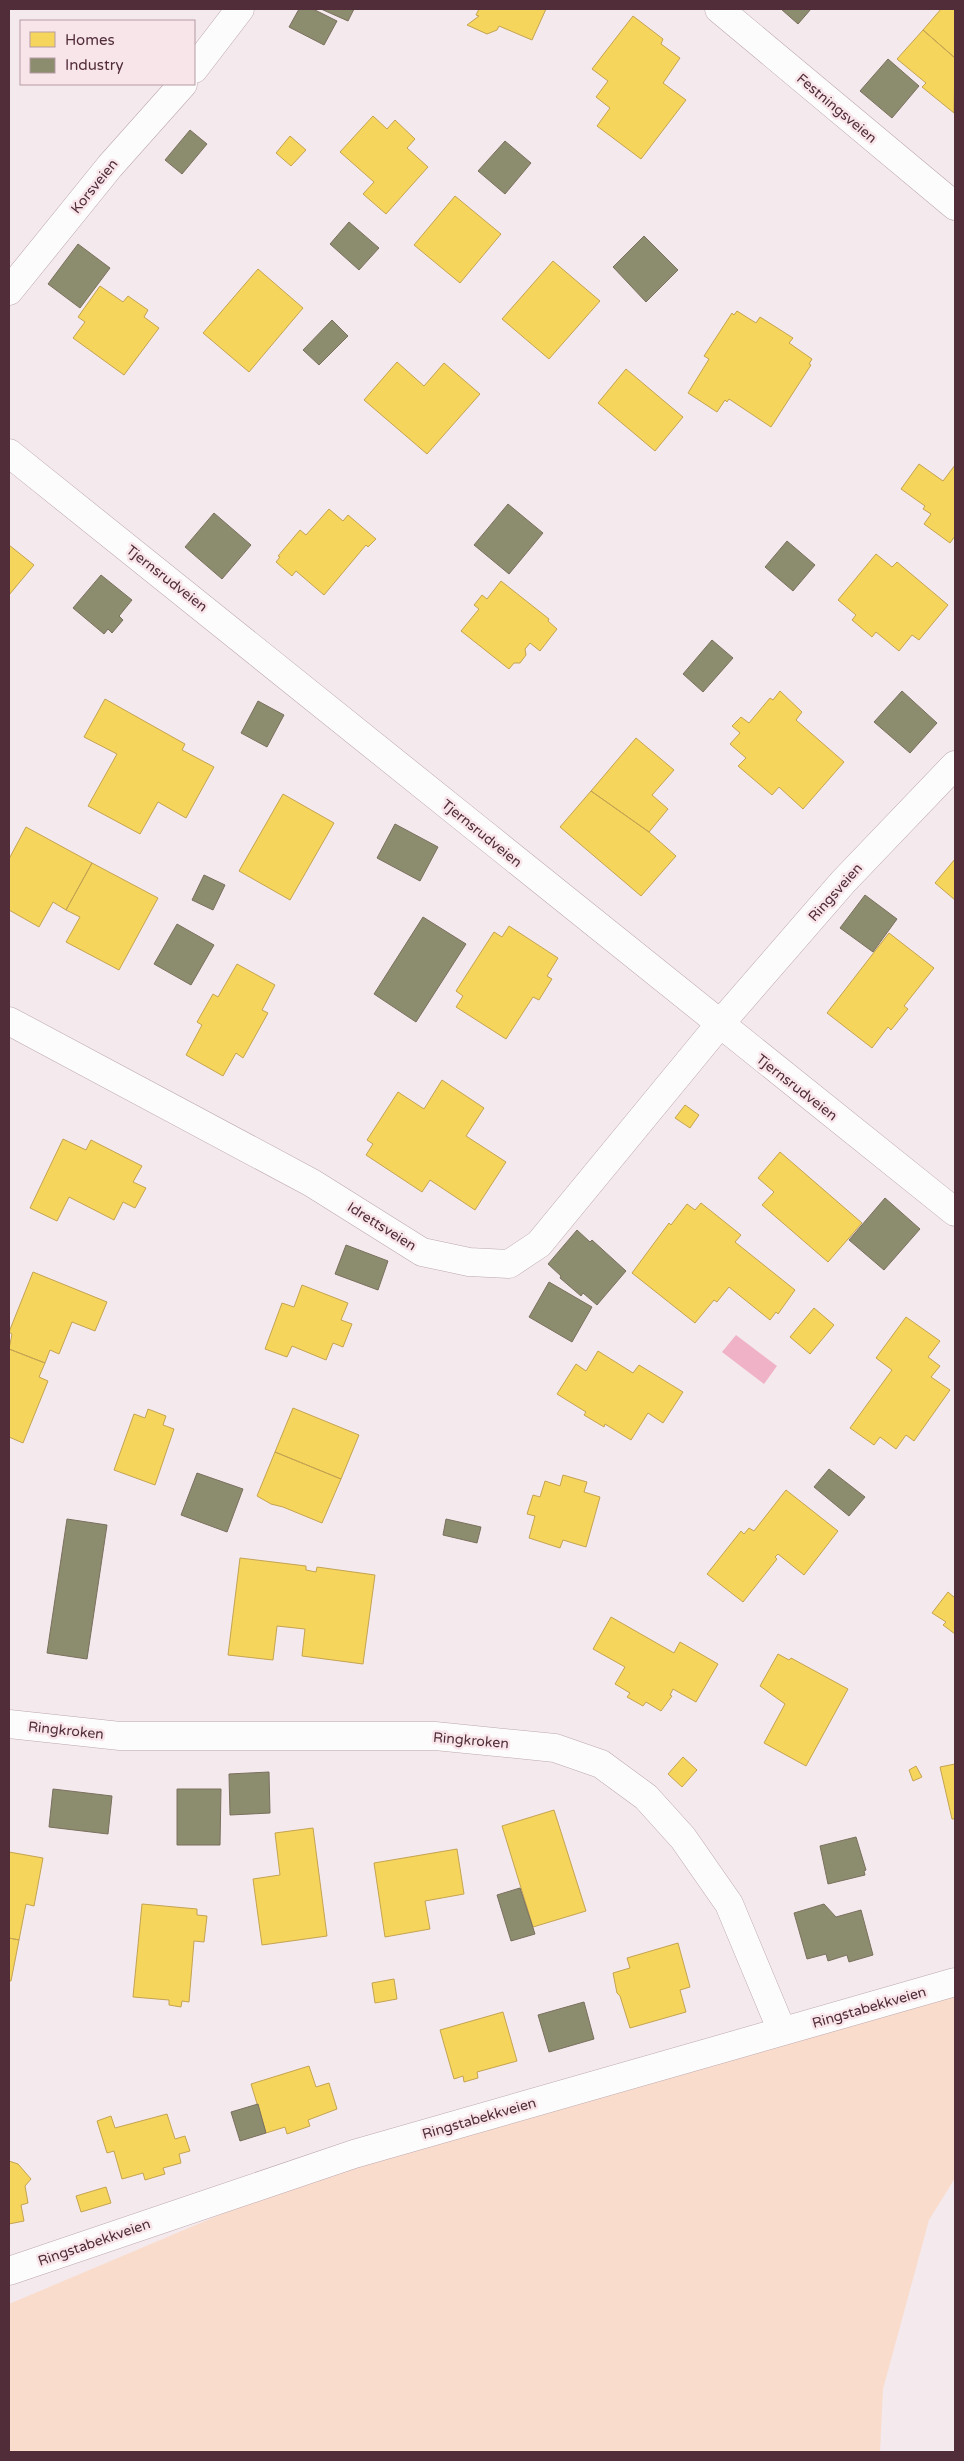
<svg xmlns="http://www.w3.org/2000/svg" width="964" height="2461" font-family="'Varela Round',sans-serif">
  <rect width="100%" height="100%" fill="#f4e9ec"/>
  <!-- green -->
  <path fill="#fadccc" d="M955,1988V2178L929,2220L883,2389L880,2452H9V2304L354,2158Z"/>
  <!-- water -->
  <path fill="#f0b2c6" d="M736,1335L777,1366L764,1384L722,1352Z"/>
  <!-- homes -->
  <path fill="#f6d55c" stroke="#c4a352" d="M479,9H546L532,40L499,26L497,30L487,34L467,25L479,16L476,15Z
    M941,9H955V58L923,30Z
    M633,16L663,39L661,44L680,58L663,83L686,100L641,159L597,126L610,108L596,97L608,81L592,69Z
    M923,30L955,58L954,113L922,87L926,83L897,59Z
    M373,116L387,129L395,120L415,139L407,148L428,167L386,214L363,194L374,182L340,152Z
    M290,136L306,150L291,166L276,153Z
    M455,196L501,234L460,283L414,245Z
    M553,261L600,301L549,359L502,319Z
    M258,269L303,308L249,372L203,333Z
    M100,286L123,302L128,296L148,310L144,317L159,328L124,375L73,338L85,322L78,317Z
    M737,311L756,323L760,317L793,338L789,343L812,359L809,364L811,365L771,427L729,399L727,402L725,400L717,412L688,393L709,359L704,356L732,313L734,315Z
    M397,362L424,386L444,363L480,394L427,454L364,400Z
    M626,369L683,417L655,451L598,403Z
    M919,464L943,481L955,465V536L950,543L924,524L931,514L923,509L925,506L901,489Z
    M329,509L343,521L348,515L376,539L368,547L366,545L324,595L296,571L292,576L276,562L280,557L278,556L300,530L306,535Z
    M9,545L34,565L9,595Z
    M876,554L892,567L897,562L948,605L919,640L912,635L899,651L876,632L872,637L852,620L856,615L838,600Z
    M501,581L549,619L548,621L557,629L540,651L530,643L525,649L526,655L520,663H514L509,669L461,631L479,609L474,605L482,595L487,599Z
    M780,691L802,712L796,720L844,762L803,809L779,787L772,795L738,766L746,758L730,744L740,733L732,726L741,717L749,723L770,698L773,700Z
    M105,699L185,744L182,750L214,767L186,818L158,802L140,834L88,806L117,754L84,737Z
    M636,738L674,770L652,795L668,809L649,832L591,791Z
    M591,791L649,832L676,856L641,896L560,827Z
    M283,794L334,823L290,900L239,871Z
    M26,827L92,863L66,910L53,902L39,927L9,910V859Z
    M955,859V900L935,883Z
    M92,863L158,898L119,970L66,942L80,917L66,910Z
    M509,926L558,958L547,976L552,979L539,1000L533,997L506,1039L456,1007L463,996L456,991L494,932L502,937Z
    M889,933L934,968L904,1006L908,1009L891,1030L888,1027L872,1048L827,1013Z
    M237,964L275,985L262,1010L268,1013L243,1058L236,1053L223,1076L186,1055L202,1025L197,1022L213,994L218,997Z
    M442,1080L484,1108L466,1136L506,1162L475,1210L430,1180L422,1192L366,1155L373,1144L367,1140L398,1092L424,1109Z
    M685,1105L699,1115L690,1128L675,1118Z
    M63,1139L86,1150L91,1140L142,1166L133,1182L146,1188L135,1208L123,1202L114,1220L69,1197L57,1221L30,1208Z
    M780,1152L862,1223L828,1262L762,1205L774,1192L758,1178Z
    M701,1203L741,1235L735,1242L795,1290L778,1314L776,1312L770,1320L729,1287L717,1302L714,1300L695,1323L632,1273L669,1223L671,1225L687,1204L695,1210Z
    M33,1272L107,1302L95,1331L72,1322L59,1354L50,1350L45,1363L9,1349L12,1334L9,1332Z
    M302,1285L348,1303L341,1320L352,1324L343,1347L333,1343L326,1360L292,1346L287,1357L265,1349L282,1303L294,1307Z
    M814,1308L834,1325L810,1354L790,1337Z
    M906,1317L940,1341L928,1357L940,1366L931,1377L950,1390L914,1441L906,1435L896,1449L880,1437L874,1445L850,1428L892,1370L876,1358Z
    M9,1349L45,1363L39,1377L48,1381L23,1443L9,1437Z
    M598,1351L633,1373L639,1365L683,1392L663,1423L648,1413L631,1440L605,1424L604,1427L584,1415L586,1412L557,1394L576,1364L586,1371Z
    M293,1408L359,1435L341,1479L275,1452Z
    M148,1409L166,1416L163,1425L174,1429L155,1485L114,1470L134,1414L145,1418Z
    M275,1452L341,1479L322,1523L283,1507L271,1504L257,1496Z
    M563,1475L587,1482L584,1492L600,1497L586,1547L563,1540L560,1548L529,1538L535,1516L527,1514L533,1495L540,1497L545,1481L560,1486Z
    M786,1490L838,1531L804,1575L778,1554L775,1557L777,1559L743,1602L707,1574L741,1531L744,1534L749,1528L754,1531Z
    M240,1558L306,1566V1570L316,1572L317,1567L375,1575L363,1664L302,1656L305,1629L277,1626L273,1660L228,1655Z
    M948,1592L955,1598V1634L943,1625L946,1622L932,1613Z
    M611,1617L674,1653L680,1642L718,1664L696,1702L673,1689L670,1695L672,1696L661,1711L646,1702L643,1706L627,1697L630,1693L615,1684L625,1667L593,1649Z
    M778,1654L789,1660L791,1658L848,1689L806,1766L764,1743L785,1704L760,1686Z
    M683,1757L697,1770L682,1787L668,1774Z
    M955,1764V1819H952L940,1767Z
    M916,1766L922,1777L913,1781L909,1770Z
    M554,1810L586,1911L533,1927L502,1826Z
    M313,1828L327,1936L262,1945L253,1879L280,1875L275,1833Z
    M457,1849L464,1894L425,1901L430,1929L385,1937L374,1863Z
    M9,1852L43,1858L34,1906L26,1904L19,1940L9,1938Z
    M142,1904L197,1909V1915L207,1916L204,1942L194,1941L189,2002L182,2001L181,2007L169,2005V2000L133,1997Z
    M9,1938L19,1940L11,1981H9Z
    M678,1943L690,1987L680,1990L686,2012L630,2028L620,1996L617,1993L613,1973L630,1968L627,1958Z
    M394,1979L397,1999L375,2003L372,1983Z
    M503,2012L517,2061L477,2072L478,2078L464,2082L463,2076L454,2079L440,2030Z
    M309,2066L316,2087L329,2083L337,2109L308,2120L310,2126L287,2134L285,2127L266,2133L251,2084Z
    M167,2114L175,2139L185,2136L190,2151L179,2154L181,2163L163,2168L165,2174L145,2180L143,2173L122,2179L114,2151L107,2153L97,2121L111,2116L115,2128Z
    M9,2161L18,2164L31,2179L25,2186L28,2203L21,2205L24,2221L9,2224V2231Z
    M106,2187L111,2203L81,2212L76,2196Z"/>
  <!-- industry -->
  <path fill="#8c8c6e" stroke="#7a705e" d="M299,9H313L337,21L324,45L289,27Z
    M321,9H354L348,21Z
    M781,9H811L798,24Z
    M888,59L919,86L892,118L860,91Z
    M190,130L207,144L182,174L165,160Z
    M505,141L531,163L505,194L478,171Z
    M349,222L379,248L359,270L330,244Z
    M644,236L678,270L646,302L613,267Z
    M78,244L110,268L80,308L48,284Z
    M332,320L348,336L319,365L303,350Z
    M508,504L543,533L509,574L474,545Z
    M214,513L251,545L222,579L185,547Z
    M787,541L815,565L793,591L765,567Z
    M101,575L132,600L119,616L123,620L112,633L108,629L104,634L73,608Z
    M712,640L733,658L703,692L683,674Z
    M902,691L937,723L910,753L874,722Z
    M258,701L284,715L267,747L241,733Z
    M395,824L438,847L420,881L377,858Z
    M204,875L225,885L213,910L192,900Z
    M865,895L897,919L873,952L840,928Z
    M423,917L466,944L416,1022L374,994Z
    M177,924L214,945L191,985L154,964Z
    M885,1198L920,1229L884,1270L849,1240Z
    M577,1230L590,1242L592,1240L626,1271L597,1305L583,1293L581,1296L560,1278L561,1276L548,1264Z
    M346,1245L388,1261L378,1290L335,1274Z
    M549,1282L592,1307L572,1342L529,1317Z
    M829,1469L865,1497L849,1516L814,1487Z
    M197,1473L243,1489L227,1532L181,1515Z
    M67,1519L107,1525L87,1659L47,1653Z
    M446,1519L481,1527L477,1543L443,1535Z
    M269,1772L270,1813L230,1815L229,1774Z
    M53,1789L112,1796L108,1834L49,1827Z
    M177,1789H221L220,1845H177Z
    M856,1837L866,1870L864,1871L865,1875L828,1884L820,1846Z
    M520,1888L535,1934L511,1941L497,1895Z
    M824,1904L836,1917L861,1910L873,1955L849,1962L847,1955L828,1961L826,1954L807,1959L794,1913Z
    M584,2002L594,2039L549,2052L538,2015Z
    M258,2104L266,2133L240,2141L231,2112Z"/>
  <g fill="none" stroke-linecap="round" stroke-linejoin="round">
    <!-- street casing -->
    <g stroke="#bca8ae" stroke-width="29">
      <path id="street" d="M719,9L955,206
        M194,69L240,9
        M9,291L110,166L183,84
        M9,453C326,704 638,961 955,1212
        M9,1021L312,1183L422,1252L469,1262L509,1264L539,1244L719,1025L843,882L955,765
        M9,1724L120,1736H435L555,1748L601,1764L646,1797L683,1838L729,1904L782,2031
        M9,2271L354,2154L955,1982"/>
    </g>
    <!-- street -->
    <use href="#street" stroke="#fdfcfc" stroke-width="28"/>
  </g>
  <g text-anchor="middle" stroke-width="5" stroke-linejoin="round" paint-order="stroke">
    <!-- street labels -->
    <g font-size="14" fill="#512d39" stroke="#f8e5ea">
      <text transform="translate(837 108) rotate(40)" y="5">Festningsveien</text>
      <text transform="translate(94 186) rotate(-51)" y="5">Korsveien</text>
      <text transform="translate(167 578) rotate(38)" y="5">Tjernsrudveien</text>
      <text transform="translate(482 833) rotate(39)" y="5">Tjernsrudveien</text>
      <text transform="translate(835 892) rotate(-48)" y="5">Ringsveien</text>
      <text transform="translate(797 1087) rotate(38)" y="5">Tjernsrudveien</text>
      <text transform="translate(382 1226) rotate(32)" y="5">Idrettsveien</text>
      <text transform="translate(66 1730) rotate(6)" y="5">Ringkroken</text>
      <text transform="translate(471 1740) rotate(5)" y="5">Ringkroken</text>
      <text transform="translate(869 2007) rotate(-16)" y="5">Ringstabekkveien</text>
      <text transform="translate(479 2118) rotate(-16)" y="5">Ringstabekkveien</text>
      <text transform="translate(94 2242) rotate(-19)" y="5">Ringstabekkveien</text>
    </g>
  </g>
  <!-- border -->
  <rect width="964" height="2461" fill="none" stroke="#512d39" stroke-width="20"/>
  <!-- legend -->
  <rect x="20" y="20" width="175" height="65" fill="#f8e5ea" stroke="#b59ba3"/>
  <rect x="30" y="32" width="25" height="15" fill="#f6d55c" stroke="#b59ba3"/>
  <text x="65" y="45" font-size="15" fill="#512d39">Homes</text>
  <rect x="30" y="58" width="25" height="15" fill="#8c8c6e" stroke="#b59ba3"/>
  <text x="65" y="70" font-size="15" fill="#512d39">Industry</text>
</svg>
